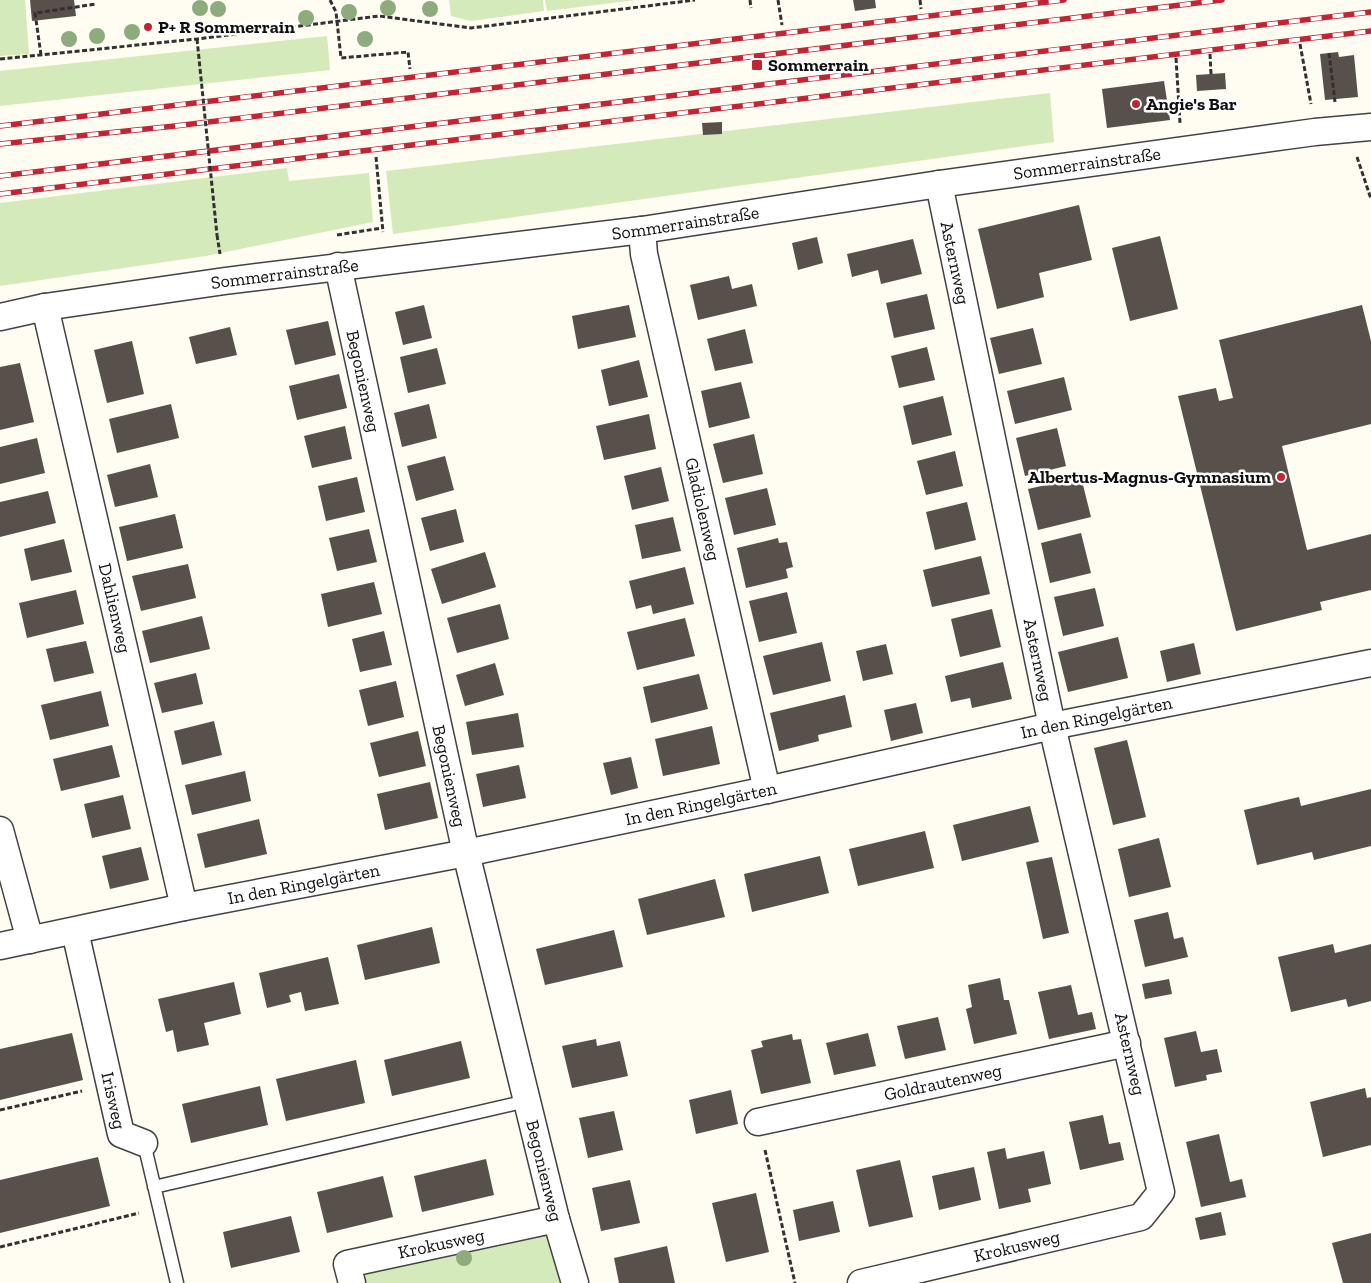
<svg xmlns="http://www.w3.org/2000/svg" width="1371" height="1283" font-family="'Zilla Slab',serif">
  <rect width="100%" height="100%" fill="#fffcf1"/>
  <!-- green -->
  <path fill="#d5eaba" d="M0,0H25L29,54L0,56Z
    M449,0H543L544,11L471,21L451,16Z
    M545,0H636L547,11Z
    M327,36L330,70L0,106V71Z
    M1050,93L1054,142L393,234L386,171Z
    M287,168L289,181L369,173L373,222L206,256L0,286V203Z
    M556,1219L575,1283H352L347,1264Z"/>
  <!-- building -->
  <path fill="#58504b" d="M30,0H74L76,16L32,21Z
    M853,0H875L876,8L855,11Z
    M1338,52L1339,57L1354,55L1358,97L1325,100L1320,54Z
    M1225,73L1226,89L1197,91L1196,75Z
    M1164,81L1170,120L1107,128L1102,89Z
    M722,122V134L703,135L702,123Z
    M1079,205L1092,260L1039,273L1044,297L997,309L978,229Z
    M1160,236L1178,309L1130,321L1112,248Z
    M817,237L823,263L798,270L792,243Z
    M913,239L922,274L881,284L878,270L852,277L847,254Z
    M729,276L732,289L752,284L757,306L698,320L690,285Z
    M927,294L935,329L894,338L886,303Z
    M424,305L432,338L403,345L395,312Z
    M629,305L636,337L578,349L572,316Z
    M1362,305L1371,341V424L1282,446L1307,550L1371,534V590L1320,602L1322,610L1236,631L1178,396L1216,388L1219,401L1233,398L1219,340Z
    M328,321L336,355L295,365L286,330Z
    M230,327L237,355L196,364L189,337Z
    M1033,328L1042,364L999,374L990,338Z
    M745,329L753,363L715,371L707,339Z
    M132,341L144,394L107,403L94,350Z
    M927,347L935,380L899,388L891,356Z
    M437,348L446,384L408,393L400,357Z
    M639,360L648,397L609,406L601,370Z
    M20,363L34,422L0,430V367Z
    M339,374L347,408L297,420L289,386Z
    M1064,377L1072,410L1015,424L1007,391Z
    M741,382L750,418L709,428L701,391Z
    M943,396L952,435L912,445L903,406Z
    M171,404L179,438L117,453L109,419Z
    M429,404L437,438L402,447L394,413Z
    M649,414L656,449L604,460L596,426Z
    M345,426L352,459L312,468L304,436Z
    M1057,428L1066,466L1025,476L1016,438Z
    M754,434L763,474L723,483L713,444Z
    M37,438L45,473L0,484V447Z
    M955,451L963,486L926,495L917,461Z
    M445,456L454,490L416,501L407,466Z
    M150,464L158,497L115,507L107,475Z
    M661,467L669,501L632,510L624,476Z
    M357,477L365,512L326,521L318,486Z
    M1081,477L1091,517L1038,530L1028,489Z
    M767,488L776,525L734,535L725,498Z
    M48,491L56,523L0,537V502Z
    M967,502L976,540L935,550L926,512Z
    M456,509L464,542L430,551L421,518Z
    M175,514L183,548L127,561L119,527Z
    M673,517L681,551L642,559L635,525Z
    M369,529L377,562L337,571L329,538Z
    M1081,533L1091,573L1050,583L1041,543Z
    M778,538L779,543L787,542L793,567L786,569L788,578L746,588L737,548Z
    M64,539L72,572L31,581L24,549Z
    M485,552L496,587L442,604L431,569Z
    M981,556L990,594L932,607L923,570Z
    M188,564L196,598L141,611L132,576Z
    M685,567L694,604L653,614L651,605L636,609L629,581Z
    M374,582L382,614L328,627L321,594Z
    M1095,588L1104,626L1063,636L1054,597Z
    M76,590L84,624L27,638L19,603Z
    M787,592L797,633L759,642L749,601Z
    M500,604L509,639L457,653L447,618Z
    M992,609L1001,647L960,657L951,619Z
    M202,616L210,649L150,663L142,631Z
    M685,618L695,656L637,670L627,632Z
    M384,631L392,665L360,672L352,639Z
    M1118,637L1128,678L1068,692L1058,652Z
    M86,641L94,673L54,682L46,649Z
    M822,642L831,681L773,695L763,656Z
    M1194,643L1201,674L1167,682L1160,651Z
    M886,644L893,674L863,681L856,651Z
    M1003,662L1012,699L972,708L970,698L951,702L945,676Z
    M495,663L504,695L465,706L456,675Z
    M196,673L203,704L162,713L154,683Z
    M699,674L708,709L651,723L643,687Z
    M396,681L404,717L368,726L359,690Z
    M101,691L109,726L50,740L41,705Z
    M845,695L852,727L818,735L819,741L779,751L770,713Z
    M916,703L923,733L891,741L884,710Z
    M518,713L524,747L472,755L466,722Z
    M214,721L222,755L182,765L174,731Z
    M712,726L720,764L663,776L655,739Z
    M418,731L426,766L379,777L370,743Z
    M1127,740L1146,817L1113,825L1094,748Z
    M112,745L120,777L61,791L53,759Z
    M631,757L638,788L611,795L603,763Z
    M519,765L526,798L483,807L476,774Z
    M245,771L251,801L192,815L185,785Z
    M430,782L438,818L385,830L377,794Z
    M1371,789V846L1314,860L1312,852L1257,865L1244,810L1299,797L1301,806Z
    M123,795L131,829L92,838L84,804Z
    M1030,806L1039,842L962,861L953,825Z
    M259,819L267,854L205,868L197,834Z
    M925,831L934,868L858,886L849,849Z
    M1159,838L1171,887L1129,897L1118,849Z
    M141,847L149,880L110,889L102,856Z
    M820,856L829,893L752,912L744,874Z
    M1052,857L1069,933L1043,939L1026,862Z
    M715,879L725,917L647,935L638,899Z
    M1168,912L1174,939L1183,937L1188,957L1145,967L1134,920Z
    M432,927L440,963L365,980L357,945Z
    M614,930L623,967L545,985L536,949Z
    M1333,944L1335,953L1371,944V1001L1348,1007L1346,999L1291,1012L1278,957Z
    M328,957L339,1004L305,1011L301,992L289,995L291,1002L267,1008L259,973Z
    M1000,978L1004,1000H1009L1017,1034L974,1044L966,1009L972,1007L968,985Z
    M1169,979L1172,994L1145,999L1142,984Z
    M234,982L241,1014L204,1023L209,1045L177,1052L173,1030L166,1032L158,999Z
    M1071,985L1078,1015L1092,1012L1096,1029L1049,1039L1038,992Z
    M938,1017L946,1050L905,1059L897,1026Z
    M1196,1031L1201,1052L1217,1049L1222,1072L1206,1075L1207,1080L1175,1087L1164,1038Z
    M72,1033L83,1080L0,1100V1049Z
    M868,1033L876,1066L834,1075L826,1043Z
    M792,1034L793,1040L801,1039L811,1083L761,1094L751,1050L763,1047L761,1041Z
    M596,1039L597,1046L620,1041L628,1076L572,1088L562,1046Z
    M461,1041L470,1078L392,1096L384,1060Z
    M356,1060L365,1103L286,1121L276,1079Z
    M260,1086L268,1125L191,1143L182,1104Z
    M1365,1088L1367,1098L1371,1097V1145L1323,1157L1310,1102Z
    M731,1090L738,1124L696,1134L689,1100Z
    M614,1111L623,1150L588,1158L579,1118Z
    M1103,1115L1109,1144L1120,1142L1124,1160L1080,1170L1069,1122Z
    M1219,1134L1230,1182L1242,1179L1246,1197L1201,1207L1186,1142Z
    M1005,1148L1007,1159L1044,1151L1051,1184L1028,1189L1031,1202L999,1209L987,1152Z
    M98,1157L110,1206L0,1233V1180Z
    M486,1159L494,1195L422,1212L414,1176Z
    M900,1160L913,1217L869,1227L856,1170Z
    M974,1167L981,1200L939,1210L932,1176Z
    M383,1176L393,1217L327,1233L317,1192Z
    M630,1180L640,1223L601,1231L592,1188Z
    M756,1193L769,1252L726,1262L712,1203Z
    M833,1201L840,1232L799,1241L793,1210Z
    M1221,1212L1226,1235L1200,1240L1195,1218Z
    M291,1216L300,1252L231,1268L223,1232Z
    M1371,1233V1283H1343L1332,1243Z
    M667,1246L675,1283H619L614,1258Z"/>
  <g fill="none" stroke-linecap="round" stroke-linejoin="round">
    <!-- service casing -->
    <g stroke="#424242" stroke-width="15">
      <path id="service" d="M144,1143L177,1283
        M154,1187L527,1101"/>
    </g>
    <!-- minor casing -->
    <g stroke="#424242" stroke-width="29">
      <g id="minor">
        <path id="s1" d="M642,230L644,254L767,790"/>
        <path id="s2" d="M338,266L466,853L556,1219L575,1283"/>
        <path id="s3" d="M45,307L184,907"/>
        <path id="s4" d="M0,317L45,307L225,281L642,230L939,184L1315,132L1371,127"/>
        <path d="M0,830L30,940"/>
        <path id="s5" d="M75,931L121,1134L144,1143"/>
        <path id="s6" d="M0,946L184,907L466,853L767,790L1052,726L1371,663"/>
        <path id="s7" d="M758,1122L1127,1043"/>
        <path id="s8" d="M352,1283L347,1264L556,1219"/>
        <path id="s9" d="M861,1283L1141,1217L1161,1192L1052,726L939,184"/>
      </g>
    </g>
    <!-- path -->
    <path stroke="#313131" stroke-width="3" stroke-dasharray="5 2.5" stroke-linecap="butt" d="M330,0L336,12L341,58L408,52L410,69
      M750,0L751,8
      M778,0L782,25
      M920,0L921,9
      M1300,44L1311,104
      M1329,53L1335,102
      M1210,54L1211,74
      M41,55L35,13L96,4
      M1176,58L1180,123
      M0,59L197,39L379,16L471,28L695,0
      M376,157L383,232
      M1357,157L1371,199
      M217,235L220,254
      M337,235L382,228
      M0,1110L82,1091
      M765,1150L795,1283
      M0,1247L139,1213"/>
    <!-- service -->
    <use href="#service" stroke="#fff" stroke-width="12"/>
    <!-- minor -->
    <use href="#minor" stroke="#fff" stroke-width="26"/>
    <!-- rail casing -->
    <g stroke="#c12533" stroke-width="5.5">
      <path id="rail" d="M0,126L1064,0
        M0,144L175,126L1222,0
        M0,176L1371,12
        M0,194L1371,31"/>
    </g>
    <!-- rail -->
    <use href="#rail" stroke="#fff" stroke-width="4" stroke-dasharray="11" stroke-linecap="butt"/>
    <!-- path-bridge -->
    <path stroke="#313131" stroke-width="3" stroke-dasharray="5 2.5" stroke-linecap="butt" d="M197,39L217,235"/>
  </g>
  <!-- trees -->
  <g fill="#8dab7d">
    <circle cx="200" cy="8" r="8"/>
    <circle cx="388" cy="8" r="8"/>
    <circle cx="218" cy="9" r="8"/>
    <circle cx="430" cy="9" r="8"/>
    <circle cx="349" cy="12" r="8"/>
    <circle cx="306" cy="18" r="8"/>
    <circle cx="132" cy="32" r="8"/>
    <circle cx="97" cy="36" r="8"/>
    <circle cx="69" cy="39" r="8"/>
    <circle cx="365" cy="39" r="8"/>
    <circle cx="464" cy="1258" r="8"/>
  </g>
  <!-- markers -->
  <g fill="#c12533" stroke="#fff" stroke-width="2">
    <circle cx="148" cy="27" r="5"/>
    <rect x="751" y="59" width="12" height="12" rx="2.5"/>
    <circle cx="1136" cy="104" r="5"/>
    <circle cx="1281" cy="477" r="5"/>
  </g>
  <g text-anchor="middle" stroke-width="5" stroke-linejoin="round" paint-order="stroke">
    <!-- poi labels -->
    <g font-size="18" font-weight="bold" fill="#0f0f0f" stroke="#fff" text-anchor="start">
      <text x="158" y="33">P+ R Sommerrain</text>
      <text x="768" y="71">Sommerrain</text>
      <text x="1146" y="110">Angie's Bar</text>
      <text x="1271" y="483" text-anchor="end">Albertus-Magnus-Gymnasium</text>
    </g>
    <!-- street labels -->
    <g font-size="18" fill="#0f0f0f" stroke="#fff">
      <text dy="6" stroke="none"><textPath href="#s4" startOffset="1098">Sommerrainstraße</textPath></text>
      <text dy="6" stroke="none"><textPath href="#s4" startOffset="692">Sommerrainstraße</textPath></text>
      <text transform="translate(955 263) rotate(78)" y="6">Asternweg</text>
      <text dy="6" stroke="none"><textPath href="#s4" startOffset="288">Sommerrainstraße</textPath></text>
      <text dy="6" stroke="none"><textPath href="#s2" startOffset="118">Begonienweg</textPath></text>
      <text dy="6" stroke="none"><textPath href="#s1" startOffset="286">Gladiolenweg</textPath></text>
      <text dy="6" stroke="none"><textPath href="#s3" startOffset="309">Dahlienweg</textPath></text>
      <text transform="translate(1038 660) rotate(78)" y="6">Asternweg</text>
      <text dy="6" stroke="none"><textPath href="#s6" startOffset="1120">In den Ringelgärten</textPath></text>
      <text dy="6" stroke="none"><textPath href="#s2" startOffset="522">Begonienweg</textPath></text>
      <text dy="6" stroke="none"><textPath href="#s6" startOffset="715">In den Ringelgärten</textPath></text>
      <text dy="6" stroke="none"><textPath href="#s6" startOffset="310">In den Ringelgärten</textPath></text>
      <text transform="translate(1130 1054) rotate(77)" y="6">Asternweg</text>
      <text dy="6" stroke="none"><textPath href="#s7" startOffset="189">Goldrautenweg</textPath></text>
      <text dy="6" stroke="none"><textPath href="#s5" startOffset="174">Irisweg</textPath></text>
      <text dy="6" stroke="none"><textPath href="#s2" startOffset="928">Begonienweg</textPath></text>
      <text dy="6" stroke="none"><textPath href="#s8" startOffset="116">Krokusweg</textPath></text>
      <text dy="6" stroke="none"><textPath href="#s9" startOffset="160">Krokusweg</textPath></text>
    </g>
  </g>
</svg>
